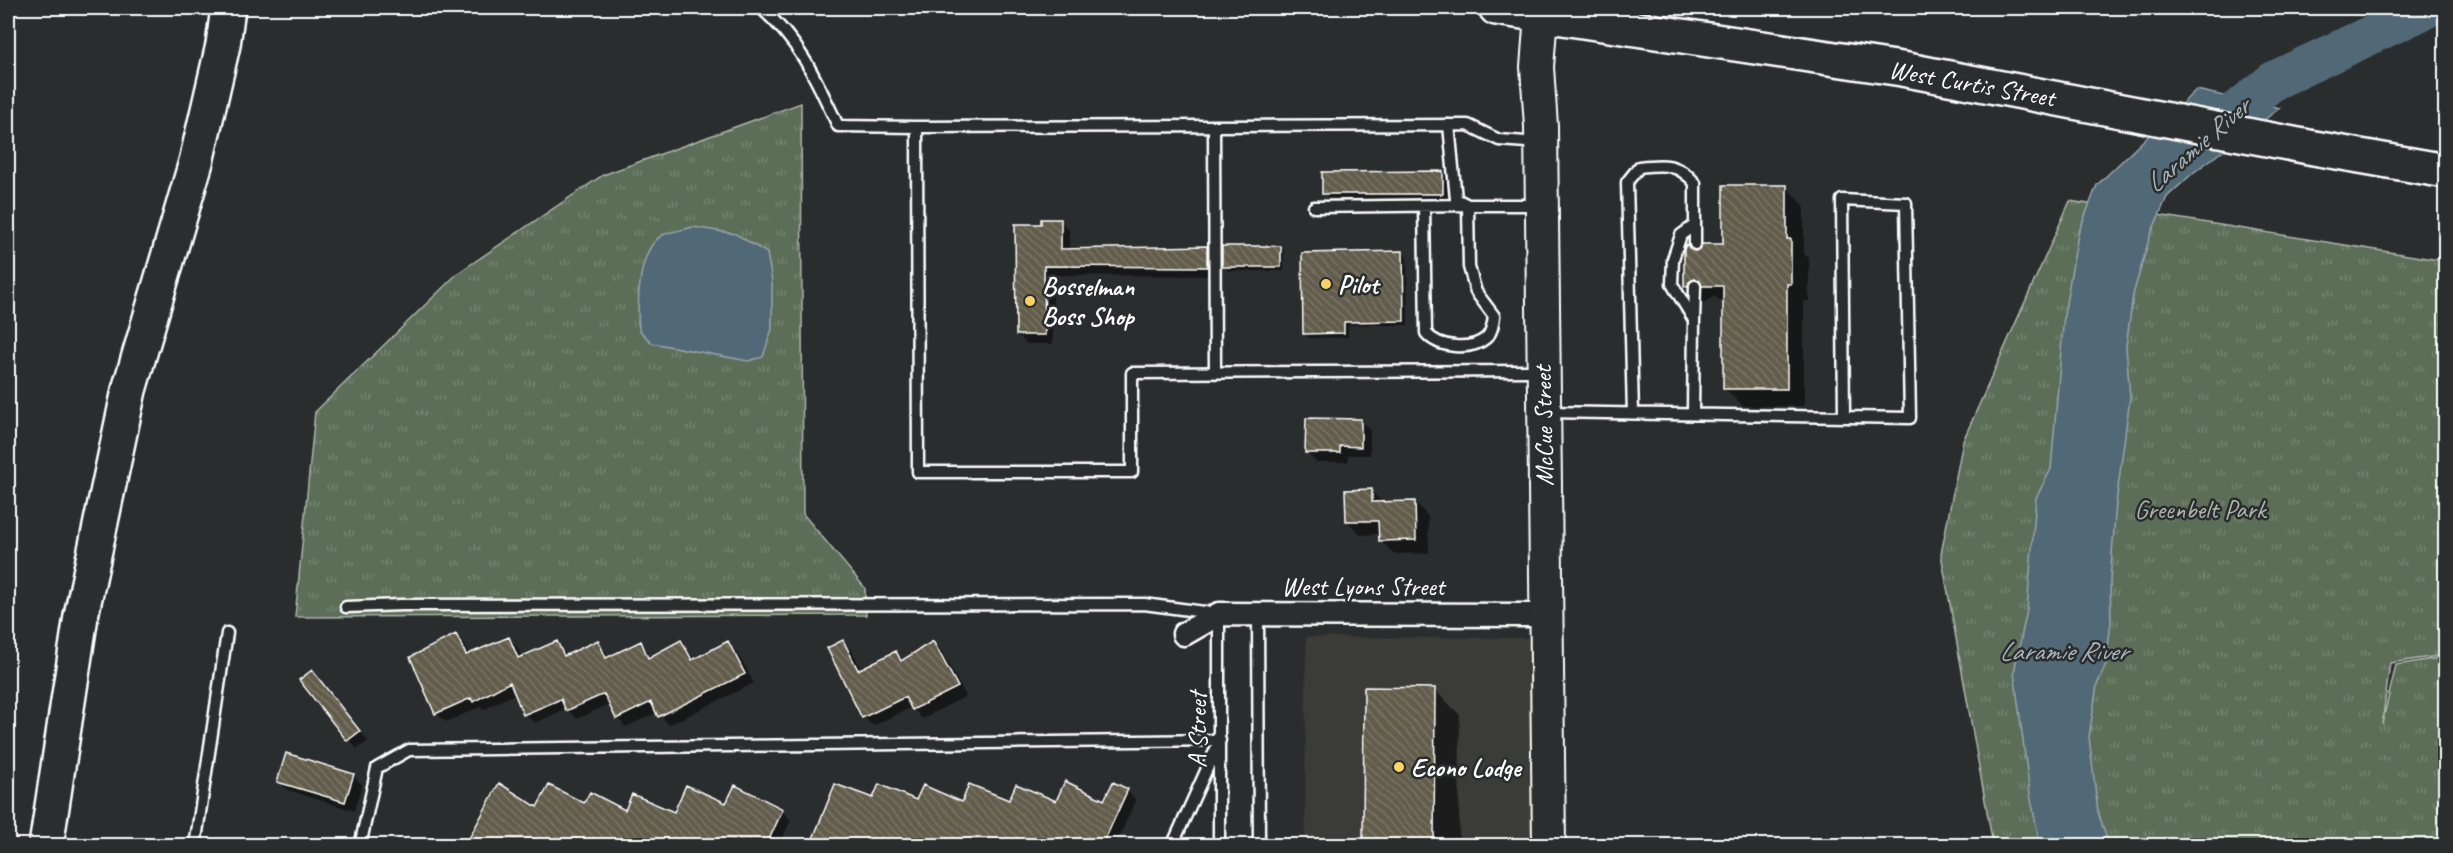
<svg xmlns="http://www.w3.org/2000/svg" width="2453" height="853" font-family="Caveat,sans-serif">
  <defs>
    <pattern id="grass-tufts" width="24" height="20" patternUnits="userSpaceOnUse" patternTransform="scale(1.5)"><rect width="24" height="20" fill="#5d6e58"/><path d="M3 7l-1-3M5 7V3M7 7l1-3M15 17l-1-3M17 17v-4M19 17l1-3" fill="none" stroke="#758471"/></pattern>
    <pattern id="building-back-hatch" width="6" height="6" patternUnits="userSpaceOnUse" patternTransform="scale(1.5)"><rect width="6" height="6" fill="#625b4b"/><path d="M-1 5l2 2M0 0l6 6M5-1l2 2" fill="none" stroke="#7a7466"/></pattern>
  </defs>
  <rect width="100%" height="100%" fill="#2a2d2e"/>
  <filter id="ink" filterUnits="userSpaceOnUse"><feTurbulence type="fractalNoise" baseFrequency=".0167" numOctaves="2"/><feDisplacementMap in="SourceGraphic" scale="12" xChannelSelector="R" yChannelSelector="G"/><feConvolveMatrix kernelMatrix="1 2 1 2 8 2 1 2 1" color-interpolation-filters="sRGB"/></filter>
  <g filter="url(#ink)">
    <!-- built -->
    <path fill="#3b3b37" d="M1306,637L1531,638V845L1305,846Z"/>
    <!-- grass -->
    <path fill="url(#grass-tufts)" stroke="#aeb6ac" stroke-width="1.5" d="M801,103L803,514L865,588L866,615L295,617L315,412L458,273L603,175Z
      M2070,201L2445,261V655L2390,663L2382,724L2396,665L2445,657V845H1993L1941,554L1963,441Z"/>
    <!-- water -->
    <path fill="#516976" stroke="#97a5ad" stroke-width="1.5" d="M2196,90L2280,108L2193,173L2167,197L2150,236L2133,295L2126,347L2130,397L2116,503L2110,580L2111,621L2106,664L2097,685L2089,737L2098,812L2109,845H2040L2030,794L2014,672L2027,610L2036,498L2051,469L2064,315L2078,234L2097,185Z
      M693,227L736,234L767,253L772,281V329L763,357L748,361L652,343L639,330C637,305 637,246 665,234C673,231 684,230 693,227Z"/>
    <!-- shadow -->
    <path fill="#0007" d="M1443,173L1447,177V197L1328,198L1324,193Z
      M1786,187L1804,205V254L1809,258V301H1804V406H1743L1724,388V303L1714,296L1704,303L1685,285L1693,252L1725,245Z
      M1060,220L1069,230L1070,250L1206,247L1216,257V276L1053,275V344H1027L1018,335L1042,225Z
      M1280,247L1284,251V271H1228L1224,267Z
      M1403,253L1407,257L1408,325H1348V337L1309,338L1305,334Z
      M1361,421L1370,430V455H1348V462H1316L1307,453Z
      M1371,491L1383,503L1415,502L1428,516L1429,553L1394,554L1380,540V534L1361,535L1347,521Z
      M456,636L465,645L470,655L509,639L518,648L522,658L557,643L568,656L598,642L610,658L640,643L652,658L681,642L695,660L728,643L737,652L754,683L669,725L658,712L626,727L617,718L610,704L577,719L567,709L534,723L525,714L516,693L483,710L480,707L446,722L436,713Z
      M843,641L852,651L862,670L895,653L904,661L933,643L942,652L966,696L922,719L912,707L873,726L864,717L829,649Z
      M312,672L368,741L357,749L301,681Z
      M1434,689L1460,715L1459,846H1364Z
      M353,775L362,785L354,811L288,790L279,781Z
      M1127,791L1136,800L1115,846H819L874,800L963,804L1105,802Z
      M585,805L626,812L675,814L727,805L782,811L791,820L779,846H493L538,809Z"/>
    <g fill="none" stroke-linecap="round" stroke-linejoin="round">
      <!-- river -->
      <path stroke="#516976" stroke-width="39" d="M2208,134L2273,81L2428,8"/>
    </g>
    <!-- building -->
    <path fill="url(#building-back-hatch)" stroke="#fff" stroke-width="1.5" d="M1443,171V194H1322V172Z
      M1723,185H1787V239H1791V284H1787V389H1723V286H1702L1699,280L1695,279L1689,282L1688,286H1684V250L1686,244L1694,251L1699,250L1702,244H1723Z
      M1041,219H1061V249L1207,246V267L1044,266L1045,335H1016L1015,224H1041Z
      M1222,246H1281V267H1222Z
      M1403,251L1404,321L1344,322V333L1303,334L1302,253Z
      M1306,418L1361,419V447L1340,446V453H1305Z
      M1372,489V502L1415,501L1416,540L1379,541L1378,521H1346L1345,490Z
      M456,634L466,655L509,637L518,658L557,641L564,656L598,640L606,658L641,641L648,658L681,640L692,660L728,641L745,674L658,717L651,702L616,719L604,694L566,711L561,699L523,715L510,682L473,702L471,698L435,714L410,657Z
      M843,640L858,670L896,651L901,661L933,641L958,687L912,710L905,697L862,718L827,648Z
      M312,670L360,731L347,741L299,680Z
      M1364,687L1435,688L1434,846H1363Z
      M286,753L354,774L345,802L277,782Z
      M1065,781L1104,800L1113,782L1128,789L1102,846H810L835,784L873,798L879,784L916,800L923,785L962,802L969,784L1009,800L1016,784L1056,801Z
      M499,783L537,807L549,785L584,803L590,792L625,810L632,794L674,812L686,785L726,803L735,785L783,809L766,846H465Z"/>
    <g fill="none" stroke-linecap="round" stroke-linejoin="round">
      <!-- lane casing -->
      <g stroke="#fff" stroke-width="15">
        <path id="lane" d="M761,8C801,43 816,79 838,126L917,127L918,472H1132V373L1540,371
          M1449,125L1456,199L1468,205H1541
          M1214,126L1215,373
          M917,127L1468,125L1499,140L1540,143
          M1314,207L1468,205L1469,267L1476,292L1494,316C1493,324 1492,333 1486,338C1471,351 1438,348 1426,333L1424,206
          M1695,225V244
          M1694,320L1695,286
          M1546,412L1910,418L1906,203L1842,200L1844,416
          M1633,413L1627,182L1639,167C1664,164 1678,163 1695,183V225L1681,235L1673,259L1672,284L1694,320L1693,414
          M346,607L402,605L1144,604L1219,614V846
          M1258,614L1259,846
          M195,846L227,633
          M360,846L377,768L409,750L1220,740L1172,846"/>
      </g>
      <!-- street casing -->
      <g stroke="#fff" stroke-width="27">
        <path id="street" d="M1184,634L1219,614L1548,615"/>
      </g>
      <!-- secondary casing -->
      <g stroke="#fff" stroke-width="36">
        <path id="secondary" d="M1541,15L1537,67L1541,126L1549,846"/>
      </g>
      <!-- primary casing -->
      <g stroke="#fff" stroke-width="38">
        <path id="primary" d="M1496,8L1902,69L2314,148L2446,171"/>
      </g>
      <!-- highway casing -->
      <g stroke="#fff" stroke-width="38">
        <path id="highway" d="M46,846L81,616L129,390L196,162L223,45L228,8"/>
      </g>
      <!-- lane -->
      <use href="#lane" stroke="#2a2d2e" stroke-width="10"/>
      <!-- street -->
      <use href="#street" stroke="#2a2d2e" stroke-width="22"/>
      <!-- secondary -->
      <use href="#secondary" stroke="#2a2d2e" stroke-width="32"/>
      <!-- primary -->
      <use href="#primary" stroke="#2a2d2e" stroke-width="33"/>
      <!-- highway -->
      <use href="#highway" stroke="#2a2d2e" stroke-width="33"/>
    </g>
  </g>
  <!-- markers -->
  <g fill="#ffd166" stroke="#2a2d2e" stroke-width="2">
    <circle cx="1326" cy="284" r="6"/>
    <circle cx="1030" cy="301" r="6"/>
    <circle cx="1399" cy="767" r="6"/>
  </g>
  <g text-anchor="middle" stroke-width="5" stroke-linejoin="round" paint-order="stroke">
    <!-- street labels -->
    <g font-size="26" fill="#fff" stroke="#2a2d2e">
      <text transform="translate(1972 83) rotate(10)" y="9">West Curtis Street</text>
      <text transform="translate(1543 426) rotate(-91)" y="9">McCue Street</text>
      <text x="1363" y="595">West Lyons Street</text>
      <text transform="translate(1197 730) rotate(-90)" y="9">A Street</text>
    </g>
    <!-- poi labels -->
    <g font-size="26" font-weight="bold" fill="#fff" stroke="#2a2d2e" text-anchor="start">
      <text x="1338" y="293">Pilot</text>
      <text x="1042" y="295">Bosselman<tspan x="1042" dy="30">Boss Shop</tspan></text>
      <text x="1411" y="776">Econo Lodge</text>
    </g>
    <!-- park labels -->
    <g font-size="26" fill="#aeb6ac" stroke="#2a2d2e">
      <text x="2200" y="518">Greenbelt Park</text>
    </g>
    <!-- water labels -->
    <g font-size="27" font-style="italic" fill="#a8b4ba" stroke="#2a2d2e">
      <text transform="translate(2197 145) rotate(-41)" y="9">Laramie River</text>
      <text x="2063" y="660">Laramie River</text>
    </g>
  </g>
  <!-- margin -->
  <rect width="2453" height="853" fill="none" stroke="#2a2d2e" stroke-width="30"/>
  <rect x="15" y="15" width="2423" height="823" fill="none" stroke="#fff" stroke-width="2" filter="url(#ink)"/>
</svg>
